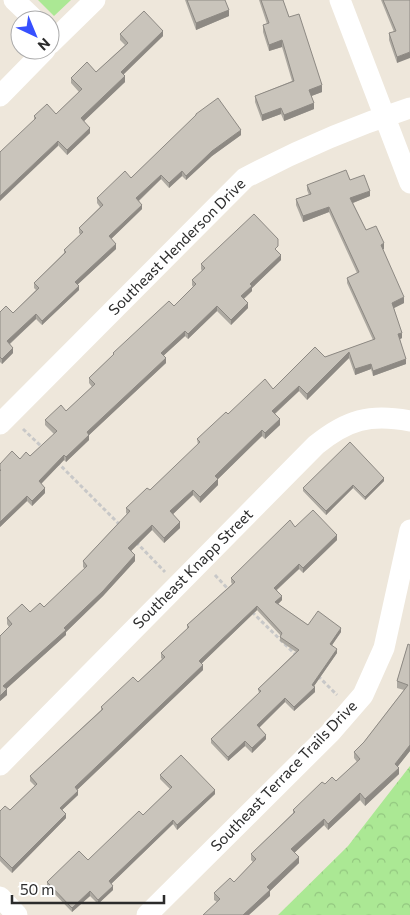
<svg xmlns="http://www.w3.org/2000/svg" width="410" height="915" font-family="Commissioner,sans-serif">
  <defs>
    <pattern id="forest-crowns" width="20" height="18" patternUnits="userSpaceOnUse" patternTransform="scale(1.25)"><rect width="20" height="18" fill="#abe894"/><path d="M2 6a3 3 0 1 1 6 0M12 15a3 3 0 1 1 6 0" fill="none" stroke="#93c780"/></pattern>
  </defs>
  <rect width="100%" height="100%" fill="#eee7db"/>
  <!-- forest -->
  <path fill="url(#forest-crowns)" d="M410,766V915H278L348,846Z"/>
  <!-- park -->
  <path fill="#abe894" d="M38,0H71L54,16Z"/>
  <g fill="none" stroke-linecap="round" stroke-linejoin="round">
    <!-- path -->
    <path stroke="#c8c8c8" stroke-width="3" stroke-dasharray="4 2.5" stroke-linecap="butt" d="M23,429L44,449
      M57,462L120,525
      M136,542L165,572
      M215,575L229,590
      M252,612L297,656
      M318,676L337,695"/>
    <!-- street -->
    <path stroke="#fff" stroke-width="21" d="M14,0L35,20
      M340,0L410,183
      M50,44L95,0
      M0,96L45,50
      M0,424L245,178C298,150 354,126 410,108
      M0,765L316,445C347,420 370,413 410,421
      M0,897L17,915
      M147,915L330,733L363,695L384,648L410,530"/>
  </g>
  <!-- wall -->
  <path fill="#ada9a1" d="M185,0H225L229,16L196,30Z
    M259,0H283L289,17L322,92L311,96L314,109L284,121L281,114L262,121L255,102V96L292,81L282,47L269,51L263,32V25L267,24Z
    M381,0H410L397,63L389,40V33L394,32Z
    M120,34L163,36L123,74L125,82L84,121L90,133L67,155L34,119V116L56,114L79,92L71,83V78L96,72L125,45L120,40Z
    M196,114L241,135L212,156L186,180L182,176L169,188L161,179L139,201L142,209L111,239L116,249L78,284L79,290L42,325L36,319L10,344L13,353L2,364L0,362V312L13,313L36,290L34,288V283L64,253V250L81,235L79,233V228L100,207L97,203V198L131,178L196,116Z
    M350,180L370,196L353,203L366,230L384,249H383L404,303L394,308L402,338L400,339L406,364L373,376L371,369L355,375L349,358L307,400L299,391L275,414L280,425L265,439L262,436L218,479V485L200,503L193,495L173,514L180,528L164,543L152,530L131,551L135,561L103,596L66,632V635L6,689L7,695L0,701V636L9,627L7,624V618L30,612L44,607L85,569L83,567V561L127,514L126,513V508L150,490L198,445L197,439L228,414L273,389L325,357L373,340L347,283V278L357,273L329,212L303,222L296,205V199L309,195L307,190V185Z
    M277,251L281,260L252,288V291L244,299L248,308L231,325L217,311L188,339L185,336L164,355L166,363L89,435V440L66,462L64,460L41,484L45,493L32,506L27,501L0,527V464L30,456L54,434L45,425V420L66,411L92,387L89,383V378L113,355V353L174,306L193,287L192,285V280L202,271L201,269V264L278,251Z
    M384,481L365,500L353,488L326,515L303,491V488Z
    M295,527L337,540L303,573L299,569L277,590L282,600L278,604L308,625L341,632L332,645L337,653L314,686L315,692L294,711L285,702L259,727L266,739L252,753L245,746L228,761L211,743V739L259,693L258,689L296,652L280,641V637L281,636L257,610L201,664L203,670L77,790L78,795L62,810L66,818L12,873L0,861V811L10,810L35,786L30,781V776L101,710V707L138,682L162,659L161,658V653L187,629V625L232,584L231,582V578Z
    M408,644L410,751L398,766L399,774L365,806L360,800L328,830L324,825L294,853L299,863L270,891V896L217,902L214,900V893L234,882L253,862L251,860V854L293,813V810L325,784L336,781L357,762L354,758V752L364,742L404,690L397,688V681Z
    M160,775L215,794L177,830L173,824L111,884L113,890L98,904L90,896L72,912L47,886V882L88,860L143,815L170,789L160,779Z"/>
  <!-- shaded-wall -->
  <path fill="#8d8983" d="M229,10V16L196,30V23Z
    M163,31V36L121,77V72Z
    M282,40V47L269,51V45Z
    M410,52V58L397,63V57Z
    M125,76V82L81,124V118Z
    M322,85V92L309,97V90Z
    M314,103V109L284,121V115Z
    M281,108V114L262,121V115Z
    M90,128V133L67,155V150Z
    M241,130V135L212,156L186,180V176L212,151Z
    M58,141V146L0,201V196Z
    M182,171V176L169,188V183Z
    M161,175V179L136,203V198Z
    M370,191V196L350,204V198Z
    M142,205V209L109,241V236Z
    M329,207V212L303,222V216Z
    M384,243V249L381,250V245Z
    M116,244V249L75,287V282Z
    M281,255V260L252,288V291L241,301V296L250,284Z
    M79,286V290L42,325V321Z
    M404,297V303L392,309V303Z
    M248,303V308L231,325V320Z
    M217,306V311L188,339V334Z
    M36,314V319L7,346V341Z
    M185,331V336L161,358V353Z
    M402,333V338L398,340V334Z
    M13,348V353L2,364V359Z
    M349,352V358L307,400V394Z
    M166,358V363L87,437V432Z
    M406,359V364L373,376V371Z
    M371,364V369L355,375V369Z
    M299,386V391L272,416V411Z
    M280,419V425L265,439V433Z
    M262,430V436L215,482V476Z
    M89,435V440L66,462V457Z
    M64,455V460L39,486V481Z
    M384,478V481L365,500V497Z
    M218,479V485L200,503V497Z
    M353,485V488L326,515V511Z
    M45,488V493L32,506V501Z
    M193,490V495L170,517V511Z
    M27,496V501L0,527V522Z
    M180,522V528L164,543V538Z
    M152,525V530L128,554V548Z
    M337,535V540L303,573V568Z
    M135,555V561L103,596L66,632V635L3,692V686L64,628Z
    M299,564V569L274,592V588Z
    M282,596V600L275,607V602Z
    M257,606V610L199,666V661Z
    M341,628V632L330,648V644Z
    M337,649V653L312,689V685Z
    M203,665V670L75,792V787Z
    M315,687V692L294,711V707Z
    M7,689V695L0,701V696Z
    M285,698V702L257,730V725Z
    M266,735V739L252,753V748Z
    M245,741V746L228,761V757Z
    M410,745V751L395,770V764Z
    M399,768V774L365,806V799Z
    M215,790V794L177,830V825Z
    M78,791V795L60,812V808Z
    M360,793V800L328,830V824Z
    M66,814V818L12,873V868Z
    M324,819V825L291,856V849Z
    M173,820V824L109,886V881Z
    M299,857V863L270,891V896L249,915H243L267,887Z
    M113,886V890L98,904V900Z
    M90,891V896L72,912V908Z"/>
  <!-- building -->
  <path fill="#c9c4bb" stroke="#8d8983" d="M187,0H225L229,10L196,23Z
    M261,0H283L289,17L299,14L322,85L309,90L314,103L284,115L281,108L262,115L255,96L294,81L282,40L269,45L263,25L269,23Z
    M383,0H410V52L397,57L389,33L396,31Z
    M144,11L163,31L121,72L125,76L81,118L90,128L67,150L58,141L0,196V152L36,118L34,116L47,104L56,114L82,89L71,78L87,62L96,72L128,43L120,34Z
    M218,98L241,130L212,151L186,176L182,171L169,183L161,175L136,198L142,205L109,236L116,244L75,282L79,286L42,321L36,314L7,341L13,348L2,359L0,357V312L6,306L13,313L39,288L34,283L66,252L64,250L83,232L79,228L103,205L97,198L125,171L131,178L196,115V114Z
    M346,170L350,180L364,175L370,191L350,198L366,230L376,226L384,243L381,245L404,297L392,303L402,333L398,334L406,359L373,371L371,364L355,369L349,352L307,394L299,386L272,411L280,419L265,433L262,430L215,476L218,479L200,497L193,490L170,511L180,522L164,538L152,525L128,548L135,555L103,591L64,628L66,630L3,686L7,689L0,696V636L12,624L7,618L22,604L30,612L40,603L44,607L87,566L83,561L130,511L126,508L147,488L150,490L200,442L197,439L226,412L228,414L265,379L273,389L315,347L325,357L375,339L347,278L359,272L329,207L303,216L296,199L311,194L307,185Z
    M254,214L278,239V246L275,249L281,255L250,284L252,286L241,296L248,303L231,320L217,306L188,334L185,331L161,353L166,358L87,432L89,435L66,457L64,455L39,481L45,488L32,501L27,496L0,522V471L1,470H0V464L12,451L20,459L26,452L30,456L57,431L45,420L61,405L66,411L95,384L89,378L114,354L113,353L169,301L174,306L196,284L192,280L205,268L201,264Z
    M350,442L384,478L365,497L353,485L326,511L303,488Z
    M313,510L337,535L303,568L299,564L274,588L282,596L275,602L308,625L318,611L341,628L330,644L337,649L312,685L315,687L294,707L285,698L257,725L266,735L252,748L245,741L228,757L211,739L261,691L258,689L299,650L280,637L282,633L257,606L199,661L203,665L75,787L78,791L60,808L66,814L12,868L0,856V811L5,806L10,810L37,784L30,776L103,709L101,707L133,677L138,682L165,657L161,653L189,627L187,625L235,582L231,578L290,520L295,527Z
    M408,644L410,645V745L395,764L399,768L365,799L360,793L328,824L324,819L291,849L299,857L267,887L270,890L243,915H203L220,899L214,893L230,878L234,882L256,859L251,854L295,812L293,810L322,782L325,784L332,777L336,781L360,759L354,752L364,742L408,685L397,681Z
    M181,755L215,790L177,825L173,820L109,881L113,886L98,900L90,891L72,908L47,882L79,851L88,860L139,811L143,815L172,787L160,775Z"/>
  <g text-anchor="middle" stroke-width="4.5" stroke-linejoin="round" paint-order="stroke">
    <!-- street labels -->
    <g font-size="15" fill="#2b2b2b" stroke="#fff">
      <text transform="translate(177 247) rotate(-45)" y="5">Southeast Henderson Drive</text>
      <text transform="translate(193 569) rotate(-45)" y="5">Southeast Knapp Street</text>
      <text transform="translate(284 776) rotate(-46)" y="5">Southeast Terrace Trails Drive</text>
    </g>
  </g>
  <!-- north arrow -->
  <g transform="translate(35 35) rotate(136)"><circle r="24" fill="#ffffff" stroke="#aaaaaa"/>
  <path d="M0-4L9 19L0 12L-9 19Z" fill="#3750ff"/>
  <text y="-8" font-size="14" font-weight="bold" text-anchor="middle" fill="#2b2b2b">N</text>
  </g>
  <!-- scale -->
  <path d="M12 895v8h152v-8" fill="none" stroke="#2b2b2b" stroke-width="2.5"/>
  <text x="20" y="895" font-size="15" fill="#2b2b2b" stroke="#ffffff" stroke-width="4" paint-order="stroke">50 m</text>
</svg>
